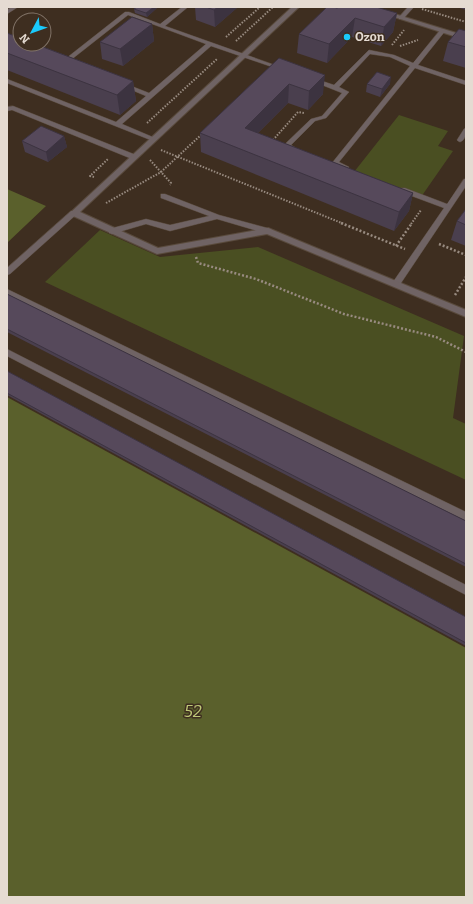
<svg xmlns="http://www.w3.org/2000/svg" width="473" height="904" font-family="Bitter,serif">
  <rect width="100%" height="100%" fill="#3e2e20"/>
  <!-- green -->
  <path fill="#4a4f22" d="M399,115L448,131L438,146L453,151L421,197L354,172Z
    M100,230L160,257L258,247L464,336L453,418L466,424V480L45,282Z"/>
  <!-- forest -->
  <path fill="#5a602c" d="M7,189L46,206L7,243Z
    M7,397L466,648V897H7Z"/>
  <g fill="none" stroke-linecap="round" stroke-linejoin="round">
    <!-- lane casing -->
    <g stroke="#594a3c" stroke-width="1">
      <path id="lane" d="M11,7H18L7,14V10Z
        M182,7H188L165,26L286,69L281,70L211,46L122,124L155,138V140L153,141L7,83V79L116,122L146,96L122,86V84H126L149,93L206,44L128,15L67,63H63L57,60L60,58L64,60L125,12H129L160,24Z
        M408,7H414L403,19H399V17Z
        M441,29L446,30L418,65L466,81V85L415,68L339,162L349,167L348,169H344L332,163L410,66L390,57L370,54L339,87L349,92L326,118L315,121L291,145L296,148V150L294,151L284,147V145L311,119L322,116L342,93L312,81V79H316L334,85L369,50L394,55L413,63Z
        M13,106L136,155L137,157L134,159H132L12,110L7,111V107Z
        M466,128C466,133 466,140 460,142L458,141L457,140L464,129Z
        M464,179H466V186L399,286H393L392,284L393,282L444,208L401,192V188H405L447,204Z
        M161,194H165L219,215L271,229L272,231L268,234L217,219L170,231L146,224L112,234L109,233V229L146,219L170,225L209,216L161,198Z
        M71,211H74L78,213L10,274L7,275V268Z
        M7,289L466,512V521L7,295Z
        M7,349L466,585V595L7,356Z"/>
    </g>
    <!-- street casing -->
    <g stroke="#594a3c" stroke-width="2">
      <path id="street" d="M292,7H299L80,212L158,248L268,228L466,310V317L267,234L157,254L71,215L70,213Z
        M363,7H372L466,36V40Z"/>
    </g>
    <!-- path-far1 -->
    <path stroke="#988b80" stroke-width="2" stroke-dasharray="1.5 1.5" stroke-linecap="butt" d="M422,9L466,22
      M226,37L260,7
      M236,41L273,7
      M392,45L404,30
      M400,46L418,40
      M147,123L217,59
      M273,140L298,112L304,113
      M161,150L344,224
      M150,160L171,183L170,185
      M94,177L90,176L108,159
      M106,203L161,172L202,134
      M411,224L421,210"/>
    <!-- path -->
    <path stroke="#988b80" stroke-width="2.5" stroke-dasharray="2 2" stroke-linecap="butt" d="M341,223L405,249
      M439,244L466,255
      M396,246L412,223
      M196,257L198,263L256,279L344,314L436,337L466,352
      M455,295L466,277"/>
    <!-- lane -->
    <use href="#lane" fill="#6f6364" fill-rule="evenodd"/>
    <!-- street -->
    <use href="#street" fill="#6f6364" fill-rule="evenodd"/>
  </g>
  <!-- wall -->
  <path fill="#4a3f4e" d="M195,7H238L215,27L196,20Z
    M457,7H466V10Z
    M157,8L147,17L135,13L134,9Z
    M337,8L397,13L393,32L381,46L352,37L327,63L297,53L299,34Z
    M152,24L154,41L123,66L102,59L100,42Z
    M466,31V68L443,61L448,42Z
    M7,33L133,81L136,101L120,115L7,70Z
    M279,58L323,94L308,110L288,103L258,133L413,193L409,211L394,231L201,152L200,133Z
    M367,84H390L380,97L366,92Z
    M64,136L67,147L48,162L25,152L22,141Z
    M466,209V246L451,240L457,221Z
    M7,294L466,521V567L7,332Z
    M7,371L466,617V646L7,395Z"/>
  <!-- shaded-wall -->
  <path fill="#3c3340" d="M154,7H157V8L147,17L146,13Z
    M218,7H238L215,27L214,10Z
    M397,13L393,32L381,46L384,27Z
    M355,18L352,37L327,63L329,44Z
    M152,24L154,41L123,66L120,49Z
    M325,75L323,94L308,110L309,91Z
    M391,77L390,84L380,97L382,89Z
    M133,81L136,101L120,115L117,95Z
    M289,84L288,103L245,146V128Z
    M64,136L67,147L48,162L46,152Z
    M413,193L409,211L394,231L399,212Z"/>
  <!-- building -->
  <path fill="#56495b" stroke="#3c3340" d="M137,7H154L146,13L134,9Z
    M206,7H218L214,10Z
    M327,7H333L337,8L339,7H376L397,13L384,27L355,18L329,44L299,34Z
    M132,17L152,24L120,49L100,42Z
    M459,29L466,31V47L448,42Z
    M7,33L20,38V44H35L133,81L117,95L7,53Z
    M279,58L325,75L309,91L289,84L245,128L413,193L399,212L200,133Z
    M377,72L391,77L382,89L367,84Z
    M41,126L64,136L46,152L22,141Z
    M466,209V225L457,221Z
    M7,294L466,521V564L7,329Z
    M7,371L466,617V643L7,393Z"/>
  <!-- markers -->
  <circle fill="#1acafc" stroke="#3e2e20" stroke-width="1.5" cx="347" cy="37" r="4"/>
  <g text-anchor="middle" stroke-width="3" stroke-linejoin="round" paint-order="stroke">
    <!-- far-poi labels -->
    <g font-size="12" font-weight="bold" fill="#e5dbd2" stroke="#3e2e20" text-anchor="start">
      <text x="355" y="41">Ozon</text>
    </g>
    <!-- near-park labels -->
    <g font-size="17" font-style="italic" fill="#bec777" stroke="#3e2e20">
      <text x="193" y="717">52</text>
    </g>
  </g>
  <!-- border -->
  <rect width="473" height="904" fill="none" stroke="#e5dbd2" stroke-width="16"/>
  <!-- north arrow -->
  <g transform="translate(32 32) rotate(229)"><circle r="19" fill="#3e2e20" stroke="#817367"/>
  <path d="M0-3L7 15L0 10L-7 15Z" fill="#1acafc"/>
  <text y="-6" font-size="11" font-weight="bold" text-anchor="middle" fill="#e5dbd2">N</text>
  </g>
</svg>
